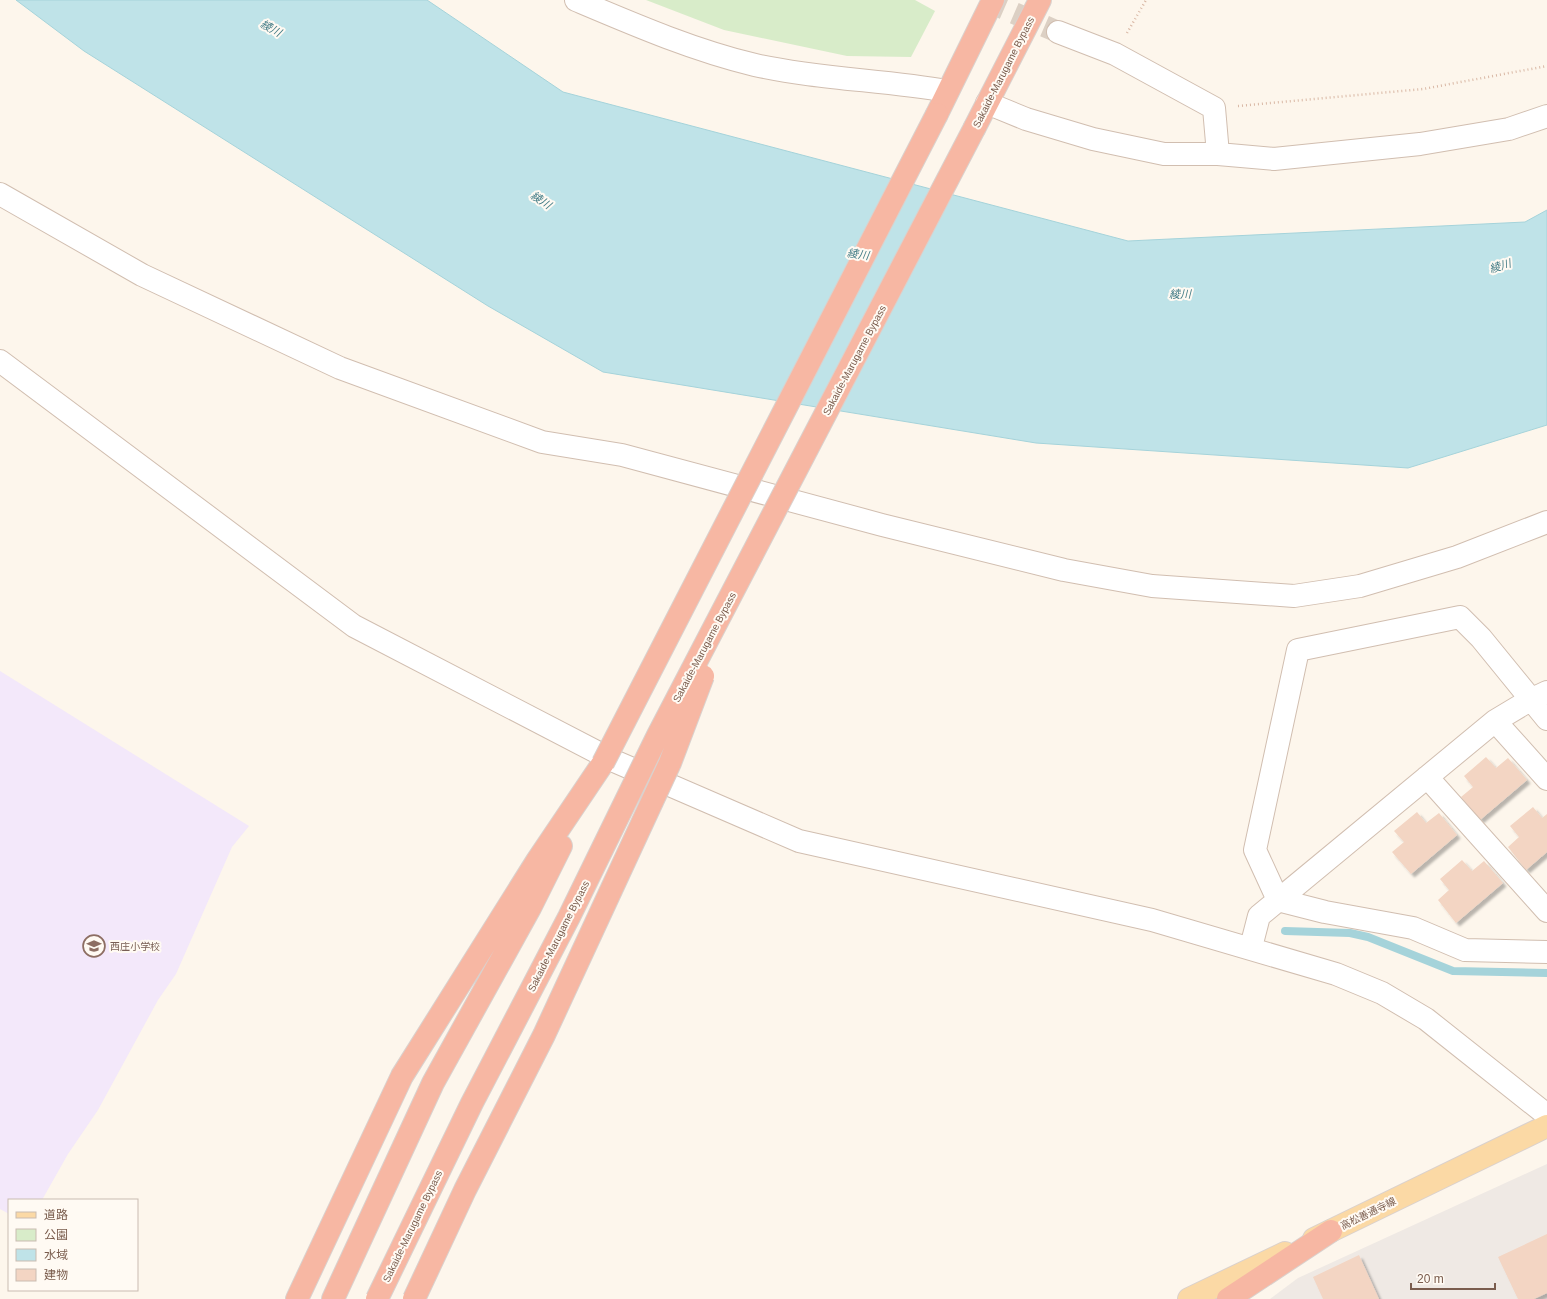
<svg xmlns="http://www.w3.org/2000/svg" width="1547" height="1299" font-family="Helvetica,'Noto Sans JP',sans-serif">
  <defs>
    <filter id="shadow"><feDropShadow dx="3.5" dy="3.5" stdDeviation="1" flood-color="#0004"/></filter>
  </defs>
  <rect width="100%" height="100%" fill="#fdf6ec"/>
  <!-- industrial -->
  <path fill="#efe9e4" d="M1547,1164V1299H1270L1298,1278Z"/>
  <!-- education -->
  <path fill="#f3e8fa" d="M0,671L249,826L232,847L176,974L158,1000L98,1110L68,1154L42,1200H9V1214L0,1209Z"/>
  <!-- green -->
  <path fill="#d8ecc9" d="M646,0H915L935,11L911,57L847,56L724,30Z"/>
  <!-- water -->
  <path fill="#bfe3e8" stroke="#a5d3da" d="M16,0H427L563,92L1128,241L1525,222L1547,210V425L1408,468L1036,443L603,372L488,306L84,51Z"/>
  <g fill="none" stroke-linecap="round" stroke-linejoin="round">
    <!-- stream -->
    <path stroke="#a5d3da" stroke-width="8" d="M1285,931L1350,933L1368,937L1453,971L1547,973"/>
  </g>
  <!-- building -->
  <path fill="#f3d5c3" filter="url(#shadow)" d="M1486,757L1496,768L1508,758L1527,780L1480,820L1461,797L1473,787L1464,776Z
    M1533,807L1542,818L1547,814V852L1526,870L1508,847L1519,837L1510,826Z
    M1417,812L1426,823L1439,813L1457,835L1411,874L1392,852L1404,842L1394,831Z
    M1462,860L1472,871L1484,861L1503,883L1456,923L1438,900L1449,890L1440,879Z
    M1547,1234V1293L1534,1299H1518L1498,1257Z
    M1359,1255L1379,1299H1323L1313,1277Z"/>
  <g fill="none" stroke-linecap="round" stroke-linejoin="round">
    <!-- street-tunnel -->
    <path stroke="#dcd0c4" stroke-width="22" stroke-dasharray="22 11" stroke-linecap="butt" d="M984,0L1058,32"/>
    <!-- street casing -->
    <g stroke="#d1beb0" stroke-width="24">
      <path id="street" d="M576,0C635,25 693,50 755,65C818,79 884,80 947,91
        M1058,32L1115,54L1214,108L1218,154
        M987,103L1026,119L1093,139L1164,154H1218L1274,159L1420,144L1509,129L1547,116
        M0,194L142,275L340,368L542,442L622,455L882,525L1064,570L1152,586L1294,596L1360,586L1457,557L1547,522
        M0,361L354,626L614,761L799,841L1152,920L1336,974L1382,993L1426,1019L1547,1115
        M1547,719L1481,638L1460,617L1298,650L1255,850L1278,900L1325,912L1413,928L1465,950L1547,952
        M1495,721L1547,779
        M1427,777L1547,911
        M1251,947L1259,916L1495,721L1530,700L1547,692"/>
    </g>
    <!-- primary casing -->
    <g stroke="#dad1cd" stroke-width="24">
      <path id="primary" d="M1314,1239L1547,1126
        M1189,1299L1285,1253"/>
    </g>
    <!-- highway casing -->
    <g stroke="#dad1cd" stroke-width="24">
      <path id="highway" d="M937,114L993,0
        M975,127L1040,0
        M297,1299L402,1076L537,861L603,763
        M333,1299L433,1083L530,908L561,846
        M1228,1299L1331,1231"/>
    </g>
    <!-- path -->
    <path stroke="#d9b8a5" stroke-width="2.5" stroke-dasharray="1 3" stroke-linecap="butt" d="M1127,33L1146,0
      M1238,106L1423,89L1547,66"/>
    <!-- street -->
    <use href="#street" stroke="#fff" stroke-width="22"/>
    <!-- primary -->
    <use href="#primary" stroke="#fbd9a5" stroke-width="22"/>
    <!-- highway -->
    <use href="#highway" stroke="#f7b7a3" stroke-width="22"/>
    <!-- highway-bridge casing -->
    <g stroke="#dad1cd" stroke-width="24" stroke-linecap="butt">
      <path id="highway-bridge" d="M603,763L937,114
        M377,1299L472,1103L569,917L658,735L975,127
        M414,1299L465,1190L544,1035L670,763L703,676"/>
    </g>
    <!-- highway-bridge -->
    <use href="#highway-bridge" stroke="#f7b7a3" stroke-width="22"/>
  </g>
  <!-- icons -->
  <defs>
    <g id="school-ring" transform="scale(1.15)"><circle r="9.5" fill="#fffaf3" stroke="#8d6e63" stroke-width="1.5"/><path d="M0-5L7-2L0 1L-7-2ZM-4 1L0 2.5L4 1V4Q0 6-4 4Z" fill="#8d6e63"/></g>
  </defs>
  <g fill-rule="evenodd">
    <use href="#school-ring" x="94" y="946"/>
  </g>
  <g text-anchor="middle" stroke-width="4" stroke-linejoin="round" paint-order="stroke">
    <!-- street labels -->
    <g font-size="10" fill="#7a5c4d" stroke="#fffaf3">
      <text transform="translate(1003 72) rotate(-63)" y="4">Sakaide-Marugame Bypass</text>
      <text transform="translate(854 360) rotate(-62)" y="4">Sakaide-Marugame Bypass</text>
      <text transform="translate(704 647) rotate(-62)" y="4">Sakaide-Marugame Bypass</text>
      <text transform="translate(558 936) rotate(-63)" y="4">Sakaide-Marugame Bypass</text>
      <text transform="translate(1368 1213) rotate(-26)" y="4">高松善通寺線</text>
      <text transform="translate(412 1226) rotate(-64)" y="4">Sakaide-Marugame Bypass</text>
    </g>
    <!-- education labels -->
    <g font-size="10" fill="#785e54" stroke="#fffaf3" text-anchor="start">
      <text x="110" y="950">西庄小学校</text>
    </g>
    <!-- water labels -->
    <g font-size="11" font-style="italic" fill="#437c86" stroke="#fffaf3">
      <text transform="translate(271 28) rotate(29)" y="4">綾川</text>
      <text transform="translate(541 200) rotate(34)" y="4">綾川</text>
      <text transform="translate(858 254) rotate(8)" y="4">綾川</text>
      <text transform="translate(1500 266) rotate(-17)" y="4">綾川</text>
      <text x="1180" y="298">綾川</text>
    </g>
  </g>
  <!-- legend -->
  <rect x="8" y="1199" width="130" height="92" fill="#fffaf3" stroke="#cabbb1"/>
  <rect x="16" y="1212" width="20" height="6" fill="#fbd9a5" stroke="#cabbb1"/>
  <text x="44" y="1219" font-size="12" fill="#7a5c4d">道路</text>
  <rect x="16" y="1229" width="20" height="12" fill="#d8ecc9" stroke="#cabbb1"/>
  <text x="44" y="1239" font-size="12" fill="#7a5c4d">公園</text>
  <rect x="16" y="1249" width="20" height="12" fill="#bfe3e8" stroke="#cabbb1"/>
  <text x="44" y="1259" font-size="12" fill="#7a5c4d">水域</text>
  <rect x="16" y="1269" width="20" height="12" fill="#f3d5c3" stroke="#cabbb1"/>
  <text x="44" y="1279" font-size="12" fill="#7a5c4d">建物</text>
  <!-- scale -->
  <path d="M1411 1283v6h84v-6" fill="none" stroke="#7a5c4d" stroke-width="2"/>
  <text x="1417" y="1283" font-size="12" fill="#7a5c4d" stroke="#fffaf3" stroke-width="3" paint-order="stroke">20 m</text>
</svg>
